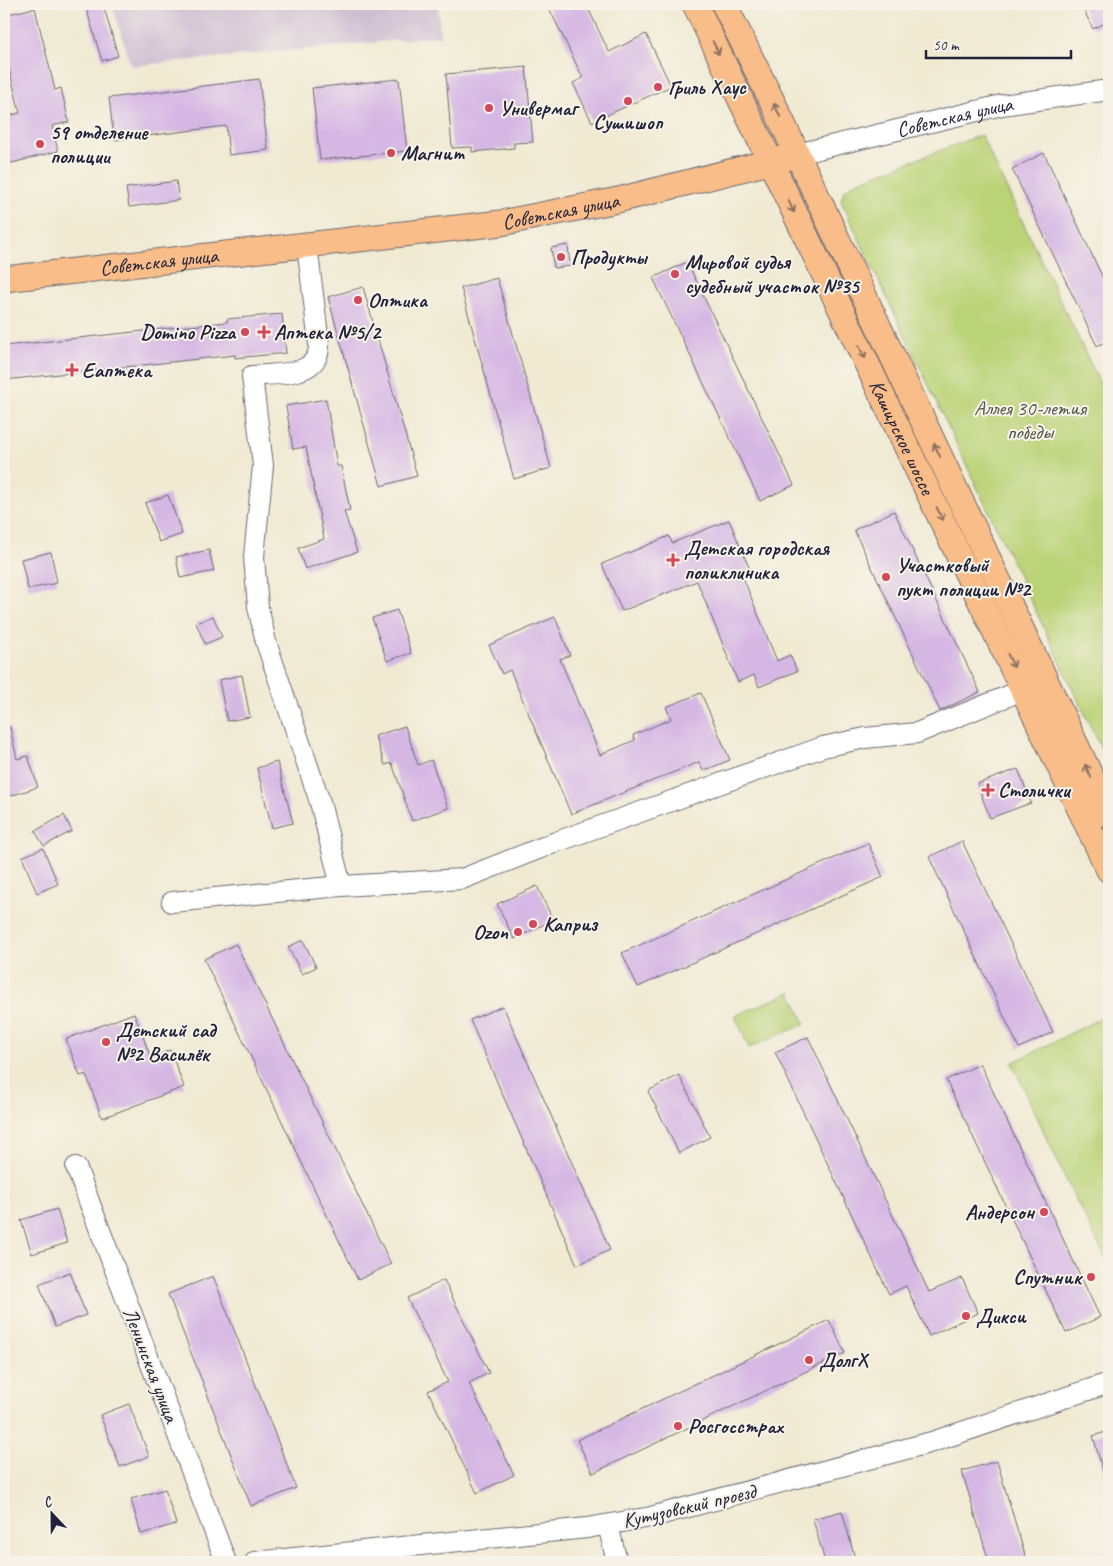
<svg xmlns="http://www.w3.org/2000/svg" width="1113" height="1566" font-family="Caveat,sans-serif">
  <rect width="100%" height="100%" fill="#f7f3e8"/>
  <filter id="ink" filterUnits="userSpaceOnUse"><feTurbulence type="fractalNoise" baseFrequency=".02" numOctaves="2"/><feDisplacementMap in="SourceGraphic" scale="10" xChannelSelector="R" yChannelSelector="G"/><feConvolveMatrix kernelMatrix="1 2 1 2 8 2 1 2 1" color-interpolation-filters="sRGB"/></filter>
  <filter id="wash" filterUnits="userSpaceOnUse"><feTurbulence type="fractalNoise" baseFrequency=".0096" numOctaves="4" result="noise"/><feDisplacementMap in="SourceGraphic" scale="20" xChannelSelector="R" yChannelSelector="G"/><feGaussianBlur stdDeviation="1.12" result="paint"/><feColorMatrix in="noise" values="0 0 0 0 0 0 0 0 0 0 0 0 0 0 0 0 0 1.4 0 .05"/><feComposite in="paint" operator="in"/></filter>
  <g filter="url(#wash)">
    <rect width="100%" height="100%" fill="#f0ead3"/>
    <!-- industrial -->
    <path fill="#cebed2" d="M112,4H438L440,36L131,66Z"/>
    <!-- green -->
    <path fill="#bbd377" stroke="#6e7a59" d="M981,135L1109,402V765L841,201L844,191L854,183Z
      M791,992L805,1024L749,1048L735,1016Z
      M1109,1014V1265L1069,1186L1012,1063Z"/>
    <g id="blocks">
      <!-- building -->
      <path fill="#d5b7e4" d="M85,4H103L118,56L102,61Z
        M547,4H586L609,52L646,34L671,86L592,122L573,83L583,78Z
        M1081,4H1109V21L1093,29Z
        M35,8L55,90L61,88L69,122L52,126L58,151L4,165V117L20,113L4,48V15Z
        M526,67L533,142L514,143V148L472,152V147L452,148L446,74Z
        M259,79L268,150L229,155L226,126L114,140L109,98Z
        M399,79L407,151L320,160L312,88Z
        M1044,153L1109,291V340L1097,346L1012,169Z
        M176,181L179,200L129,207L126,188Z
        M568,245L570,266L554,268L551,248Z
        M687,262L794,485L760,501L653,278Z
        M497,278L551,468L514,479L461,288Z
        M363,287L417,476L381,486L328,297Z
        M282,314L286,353L235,358V355L4,380V346L227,322V319Z
        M326,399L337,466H341L350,510L344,511L357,552L305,569L298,548L324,539L306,447L293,449L286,406Z
        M168,495L182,534L159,542L145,503Z
        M894,511L980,692L940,711L854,530Z
        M729,520L751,572L742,575L777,661L790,655L797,671L759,687L754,675L738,682L697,581L622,611L602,564L669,536L672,543Z
        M209,550L214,571L180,578L176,557Z
        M51,552L57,583L28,589L21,559Z
        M397,610L411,653L387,661L372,618Z
        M213,616L222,637L205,644L196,623Z
        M555,617L570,655L560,659L600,755L635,740L633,735L671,719L666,707L701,693L730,760L703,771L699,762L571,814L510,670L502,674L489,645Z
        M242,675L250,717L227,721L219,680Z
        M405,726L418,765L431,760L448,808L412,821L392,763L385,765L375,736Z
        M10,727L17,759L28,756L38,787L7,797L4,786V728Z
        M277,762L293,823L272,828L257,768Z
        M1018,769L1031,803L990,818L977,784Z
        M64,815L72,831L44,846L35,831Z
        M962,841L1053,1032L1019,1048L929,857Z
        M868,843L883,877L638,987L622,953Z
        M43,848L58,884L37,893L22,857Z
        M537,886L553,920L514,939L497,904Z
        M303,940L316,967L302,974L288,947Z
        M236,944L391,1264L358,1280L204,959Z
        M503,1006L610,1250L577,1265L470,1020Z
        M134,1013L151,1058L170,1050L184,1087L102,1118L86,1074L80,1076L66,1039Z
        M808,1037L929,1292L962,1278L978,1313L929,1336L906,1286L889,1294L775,1052Z
        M980,1064L1100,1317L1066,1333L946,1080Z
        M679,1075L710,1137L679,1153L648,1091Z
        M57,1209L67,1243L32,1254L21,1220Z
        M70,1272L86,1315L55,1327L39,1284Z
        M213,1276L296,1488L251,1506L168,1294Z
        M444,1280L489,1373L469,1383L514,1475L477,1493L428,1391L448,1382L407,1298Z
        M829,1320L845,1353L593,1473L577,1440Z
        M129,1404L149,1456L120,1467L100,1415Z
        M1109,1431V1478H1105L1093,1436Z
        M997,1461L1004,1485L1027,1562H989L962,1471Z
        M165,1489L176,1524L141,1534L131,1499Z
        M842,1511L856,1562H825L813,1519Z"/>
    </g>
  </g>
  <g filter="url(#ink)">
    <use href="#blocks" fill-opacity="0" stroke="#6a6870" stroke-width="1"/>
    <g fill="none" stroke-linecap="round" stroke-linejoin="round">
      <!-- minor casing -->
      <g stroke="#6a6870" stroke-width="22">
        <g id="minor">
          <path id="s1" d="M797,154L1002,105L1109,90"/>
          <path d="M307,245L319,344C320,378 276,373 252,376L263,465L254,557L258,607L266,642L320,802L341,886"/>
          <path d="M172,902L341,886L462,879L556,842L823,747L865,738L917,733L1025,689"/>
          <path d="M76,1167L226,1562"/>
          <path d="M608,1525L617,1562"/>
          <path d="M255,1562L587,1528L651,1517L932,1442L1109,1383"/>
        </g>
      </g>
      <!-- major casing -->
      <g stroke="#6a6870" stroke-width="27">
        <g id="major">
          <path id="s2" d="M695,4L1109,870"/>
          <path d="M724,4L774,105L1109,815"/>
          <path id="s3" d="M4,279L501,223L618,200L785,158"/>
        </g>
      </g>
      <!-- minor -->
      <use href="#minor" stroke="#fff" stroke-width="20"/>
      <!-- major -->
      <use href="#major" stroke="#f8bd89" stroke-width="25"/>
    </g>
    <!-- one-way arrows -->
    <defs><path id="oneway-shaft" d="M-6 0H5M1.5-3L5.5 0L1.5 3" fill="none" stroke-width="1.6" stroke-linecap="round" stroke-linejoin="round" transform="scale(1.25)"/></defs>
    <g stroke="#8d7062">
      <use href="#oneway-shaft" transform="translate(716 48) rotate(64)"/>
      <use href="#oneway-shaft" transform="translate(777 110) rotate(-115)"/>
      <use href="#oneway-shaft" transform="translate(791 206) rotate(65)"/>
      <use href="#oneway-shaft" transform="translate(862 352) rotate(64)"/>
      <use href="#oneway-shaft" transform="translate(937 450) rotate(-115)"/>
      <use href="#oneway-shaft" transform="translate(940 514) rotate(64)"/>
      <use href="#oneway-shaft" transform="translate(1011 661) rotate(64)"/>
      <use href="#oneway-shaft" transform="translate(1088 771) rotate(-115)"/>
    </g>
  </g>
  <!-- markers -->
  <g fill="#d1495b" stroke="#f7f3e8" stroke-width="2">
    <circle cx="658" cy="87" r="5"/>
    <circle cx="628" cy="101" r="5"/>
    <circle cx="489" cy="108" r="5"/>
    <circle cx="40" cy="144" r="5"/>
    <circle cx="391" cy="153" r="5"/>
    <circle cx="561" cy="257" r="5"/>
    <circle cx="675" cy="274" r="5"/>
    <circle cx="358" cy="300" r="5"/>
    <circle cx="245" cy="332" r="5"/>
    <path d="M261.5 324.5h5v5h5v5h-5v5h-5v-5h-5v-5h5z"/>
    <path d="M69.5 362.5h5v5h5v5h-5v5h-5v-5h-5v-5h5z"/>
    <path d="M670.5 552.5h5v5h5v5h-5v5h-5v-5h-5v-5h5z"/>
    <circle cx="886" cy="577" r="5"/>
    <path d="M985.5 782.5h5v5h5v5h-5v5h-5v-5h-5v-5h5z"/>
    <circle cx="533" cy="924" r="5"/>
    <circle cx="518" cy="932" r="5"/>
    <circle cx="106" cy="1042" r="5"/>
    <circle cx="1044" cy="1212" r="5"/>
    <circle cx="1091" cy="1277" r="5"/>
    <circle cx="966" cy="1316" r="5"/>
    <circle cx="809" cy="1360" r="5"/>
    <circle cx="678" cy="1426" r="5"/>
  </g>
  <g text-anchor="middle" stroke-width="4" stroke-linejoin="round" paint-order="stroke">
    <!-- poi labels -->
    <g font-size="21" font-weight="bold" fill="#22223b" stroke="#f7f3e8" text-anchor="start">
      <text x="668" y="94">Гриль Хаус</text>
      <text x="499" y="115">Универмаг</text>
      <text x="628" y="129" text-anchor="middle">Сушишоп</text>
      <text x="50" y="139">59 отделение<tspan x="50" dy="24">полиции</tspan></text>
      <text x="401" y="160">Магнит</text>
      <text x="571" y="264">Продукты</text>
      <text x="685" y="269">Мировой судья<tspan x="685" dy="24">судебный участок №35</tspan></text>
      <text x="368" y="307">Оптика</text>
      <text x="235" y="339" text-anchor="end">Domino Pizza</text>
      <text x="274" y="339">Аптека №5/2</text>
      <text x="82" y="377">Еаптека</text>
      <text x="684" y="555">Детская городская<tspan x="684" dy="24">поликлиника</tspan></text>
      <text x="896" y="572">Участковый<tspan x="896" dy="24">пукт полиции №2</tspan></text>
      <text x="998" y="797">Столички</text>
      <text x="543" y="931">Каприз</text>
      <text x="508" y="939" text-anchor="end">Ozon</text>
      <text x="116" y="1037">Детский сад<tspan x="116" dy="24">№2 Василёк</tspan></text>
      <text x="1034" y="1219" text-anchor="end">Андерсон</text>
      <text x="1081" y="1284" text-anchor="end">Спутник</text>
      <text x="976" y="1323">Дикси</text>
      <text x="819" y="1367">ДолгХ</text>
      <text x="688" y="1433">Росгосстрах</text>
    </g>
    <!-- street labels -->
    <g font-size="21" fill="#22223b" stroke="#f7f3e8">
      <text dy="7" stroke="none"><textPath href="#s1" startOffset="162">Советская улица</textPath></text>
      <text dy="7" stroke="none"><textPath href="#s3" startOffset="561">Советская улица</textPath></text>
      <text dy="7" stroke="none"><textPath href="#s3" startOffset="156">Советская улица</textPath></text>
      <text dy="7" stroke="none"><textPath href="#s2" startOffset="480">Каширское шоссе</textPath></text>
      <text transform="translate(151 1365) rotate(69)" y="7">Ленинская улица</text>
      <text transform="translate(689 1506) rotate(-13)" y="7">Кутузовский проезд</text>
    </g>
    <!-- park labels -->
    <g font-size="21" fill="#50574d" stroke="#f7f3e8">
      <text x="1030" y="415">Аллея 30-летия<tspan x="1030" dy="24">победы</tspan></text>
    </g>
  </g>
  <!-- margin -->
  <rect width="1113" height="1566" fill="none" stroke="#f7f3e8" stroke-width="20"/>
  <!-- north arrow -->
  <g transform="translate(52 1514) rotate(338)" stroke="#f7f3e8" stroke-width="4" paint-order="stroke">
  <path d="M0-4L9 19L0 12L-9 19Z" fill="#22223b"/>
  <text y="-8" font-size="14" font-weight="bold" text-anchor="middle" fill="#22223b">С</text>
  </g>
  <!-- scale -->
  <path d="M926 50v8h145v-8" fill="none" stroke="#22223b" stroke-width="2.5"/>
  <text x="933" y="50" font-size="15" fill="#22223b" stroke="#f7f3e8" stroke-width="4" paint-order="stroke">50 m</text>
</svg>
